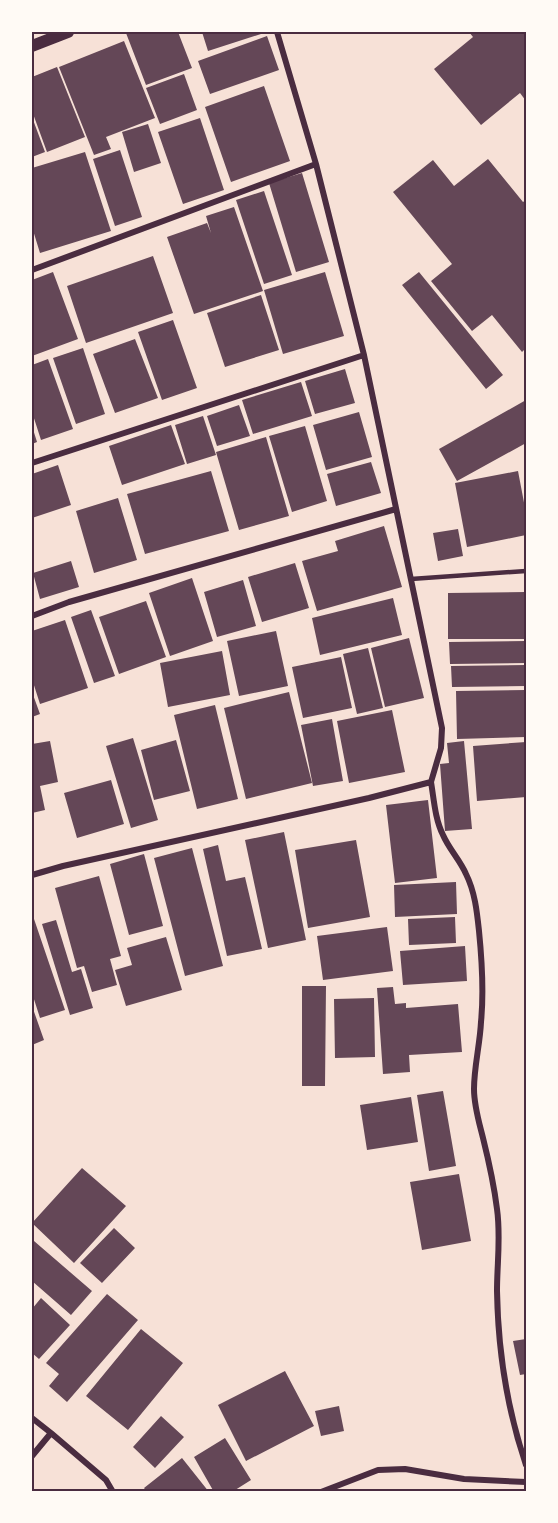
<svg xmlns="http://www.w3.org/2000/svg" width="558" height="1523" font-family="Barlow,sans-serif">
  <rect width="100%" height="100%" fill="#f7e1d7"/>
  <!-- building -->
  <path fill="#644757" d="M131,32H178L192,68L146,85L126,33Z
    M202,32H260L261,34L208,51Z
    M469,32H526V101L520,93L481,125L434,69L473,37Z
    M267,36L279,70L210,94L198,61Z
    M124,41L155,118L106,137L111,149L94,155L59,67Z
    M57,67L85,137L47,152L32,111V77Z
    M184,74L197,110L160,124L146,88Z
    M264,86L290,161L231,182L205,107Z
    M32,117L45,152L32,157Z
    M200,118L224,190L183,204L158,132Z
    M148,124L161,163L134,172L122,132Z
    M120,150L142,217L115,226L93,159Z
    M85,152L111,231L40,253L32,227V168Z
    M488,159L523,202L526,200V348L522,352L492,315L472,331L431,281L452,264L393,192L433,160L454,186Z
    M302,173L329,262L296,272L269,183Z
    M264,191L292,275L264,284L236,200Z
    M234,207L263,291L194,314L167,237L207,223L211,233L206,216Z
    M153,256L173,313L86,343L67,286Z
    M53,272L78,339L32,356V280Z
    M325,272L344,336L283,354L264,290Z
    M419,272L503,375L486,389L402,285Z
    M261,295L279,350L225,367L207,313Z
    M173,320L197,388L162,400L138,332Z
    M135,339L158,398L115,413L93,354Z
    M83,348L105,414L76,424L53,358Z
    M48,359L73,429L41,440L32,412V365Z
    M345,369L355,403L315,414L305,381Z
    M301,382L312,416L253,434L242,400Z
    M526,400V443L457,481L439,449Z
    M239,405L250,436L217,446L207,416Z
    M359,412L372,457L326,470L313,425Z
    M203,416L216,455L187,464L175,425Z
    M171,425L185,464L122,485L109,446Z
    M32,426L37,442L32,444Z
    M305,426L327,501L292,512L269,436Z
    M266,437L289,516L239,530L216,452Z
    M371,462L381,493L336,506L327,474Z
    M58,465L71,505L32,518V474Z
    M211,471L229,531L145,554L127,494Z
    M518,471L526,513V535L467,547L455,483Z
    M118,498L137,560L94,573L76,511Z
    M384,526L402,587L317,611L302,561L338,551L335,541Z
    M458,529L463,556L438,561L433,533Z
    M71,561L79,587L40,599L33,573Z
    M295,563L309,608L262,622L248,577Z
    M192,578L213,641L170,656L149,593Z
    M243,580L256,626L217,637L204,592Z
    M526,592V639H448V593Z
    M393,598L402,635L320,655L312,618Z
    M146,601L166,657L119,674L99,617Z
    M91,610L115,676L94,683L71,617Z
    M65,620L88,688L40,704L32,679V631Z
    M276,631L288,686L239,696L227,641Z
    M409,638L424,698L385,707L371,648Z
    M526,641V663L450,664L449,642Z
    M368,648L383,708L357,714L343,654Z
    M222,651L230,695L168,707L160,663Z
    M341,657L352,708L303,718L292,667Z
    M526,665V686L452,687L451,666Z
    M526,690V737L457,739L456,691Z
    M32,692L40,714L32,717Z
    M289,692L312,783L246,799L224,708Z
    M215,705L238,799L197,809L174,715Z
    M392,710L405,772L349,783L337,721Z
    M332,719L343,781L313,786L301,725Z
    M133,738L158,820L131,828L106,746Z
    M176,740L190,791L154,800L141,750Z
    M50,741L58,782L40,786L45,810L32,813V744Z
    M464,741L472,829L445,831L440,764L449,763L447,743Z
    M526,742V797L477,801L473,746Z
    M111,780L124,824L77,838L64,793Z
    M428,800L437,878L395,883L386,805Z
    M284,832L306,940L268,948L245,840Z
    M356,840L370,917L308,928L295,850Z
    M218,845L226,881L245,877L262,949L227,956L203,849Z
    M192,848L223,966L185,976L154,858Z
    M144,854L163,926L129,935L110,864Z
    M99,876L121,956L110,959L117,985L92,992L84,966L77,968L55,888Z
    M456,882L457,914L395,917L394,885Z
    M455,917L456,943L409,945L408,919Z
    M34,919L65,1010L40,1018L32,993V920Z
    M56,920L72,972L81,969L93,1008L70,1015L42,924Z
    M387,927L393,971L323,980L317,936Z
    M166,937L182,990L126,1006L115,970L132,965L127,948Z
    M465,946L467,981L403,985L400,951Z
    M302,986H326L325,1086H302Z
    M393,987L395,1004L406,1003V1008L458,1004L462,1052L409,1055L410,1072L383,1074L377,988Z
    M374,998L375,1057L335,1058L334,999Z
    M32,1006L44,1040L32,1045Z
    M443,1091L456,1166L429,1171L417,1095Z
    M411,1097L418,1142L367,1150L360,1105Z
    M82,1168L126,1206L74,1263L32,1223Z
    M459,1174L471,1241L422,1250L410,1182Z
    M114,1228L135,1248L102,1283L80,1263Z
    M34,1241L92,1291L71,1315L32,1281V1244Z
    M107,1294L138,1320L67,1402L49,1386L59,1374L46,1363Z
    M41,1298L70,1325L39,1359L32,1353V1309Z
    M141,1329L183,1363L128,1430L86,1396Z
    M526,1339V1374L520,1375L513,1341Z
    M285,1371L314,1426L246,1461L218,1405Z
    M339,1406L344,1431L321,1436L315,1411Z
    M161,1416L184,1437L155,1468L133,1447Z
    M225,1438L251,1480L232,1492H214L194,1457Z
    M182,1458L209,1492H147L144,1488Z"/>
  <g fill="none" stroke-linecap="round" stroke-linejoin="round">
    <!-- service -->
    <path stroke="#4a2c40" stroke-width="4.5" d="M411,579L526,571"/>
    <!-- minor -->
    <path stroke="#4a2c40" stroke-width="6" d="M32,270L316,164
      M32,463L364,355
      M32,616L69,602L396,509
      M431,782C434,800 435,819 443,835C449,849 460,860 466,874C475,892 477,912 479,931C482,961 484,992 481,1022C480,1044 474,1067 474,1089C474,1106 479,1122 483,1138C489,1162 494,1185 497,1209C501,1237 497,1263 497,1291C498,1350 507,1409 526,1465
      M32,875L63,866L369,798L431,782L441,748L442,728L364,355L316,164L277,32
      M32,1418L51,1433L106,1480L113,1492
      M32,1456L51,1433
      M321,1492L378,1470L405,1469L464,1479L526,1482"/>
    <!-- secondary -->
    <path stroke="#4a2c40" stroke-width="12" d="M32,46L68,32"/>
  </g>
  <!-- border -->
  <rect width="558" height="1523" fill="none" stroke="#fffaf5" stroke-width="66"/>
  <rect x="33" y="33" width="492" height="1457" fill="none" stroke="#4a2c40" stroke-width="2"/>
</svg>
